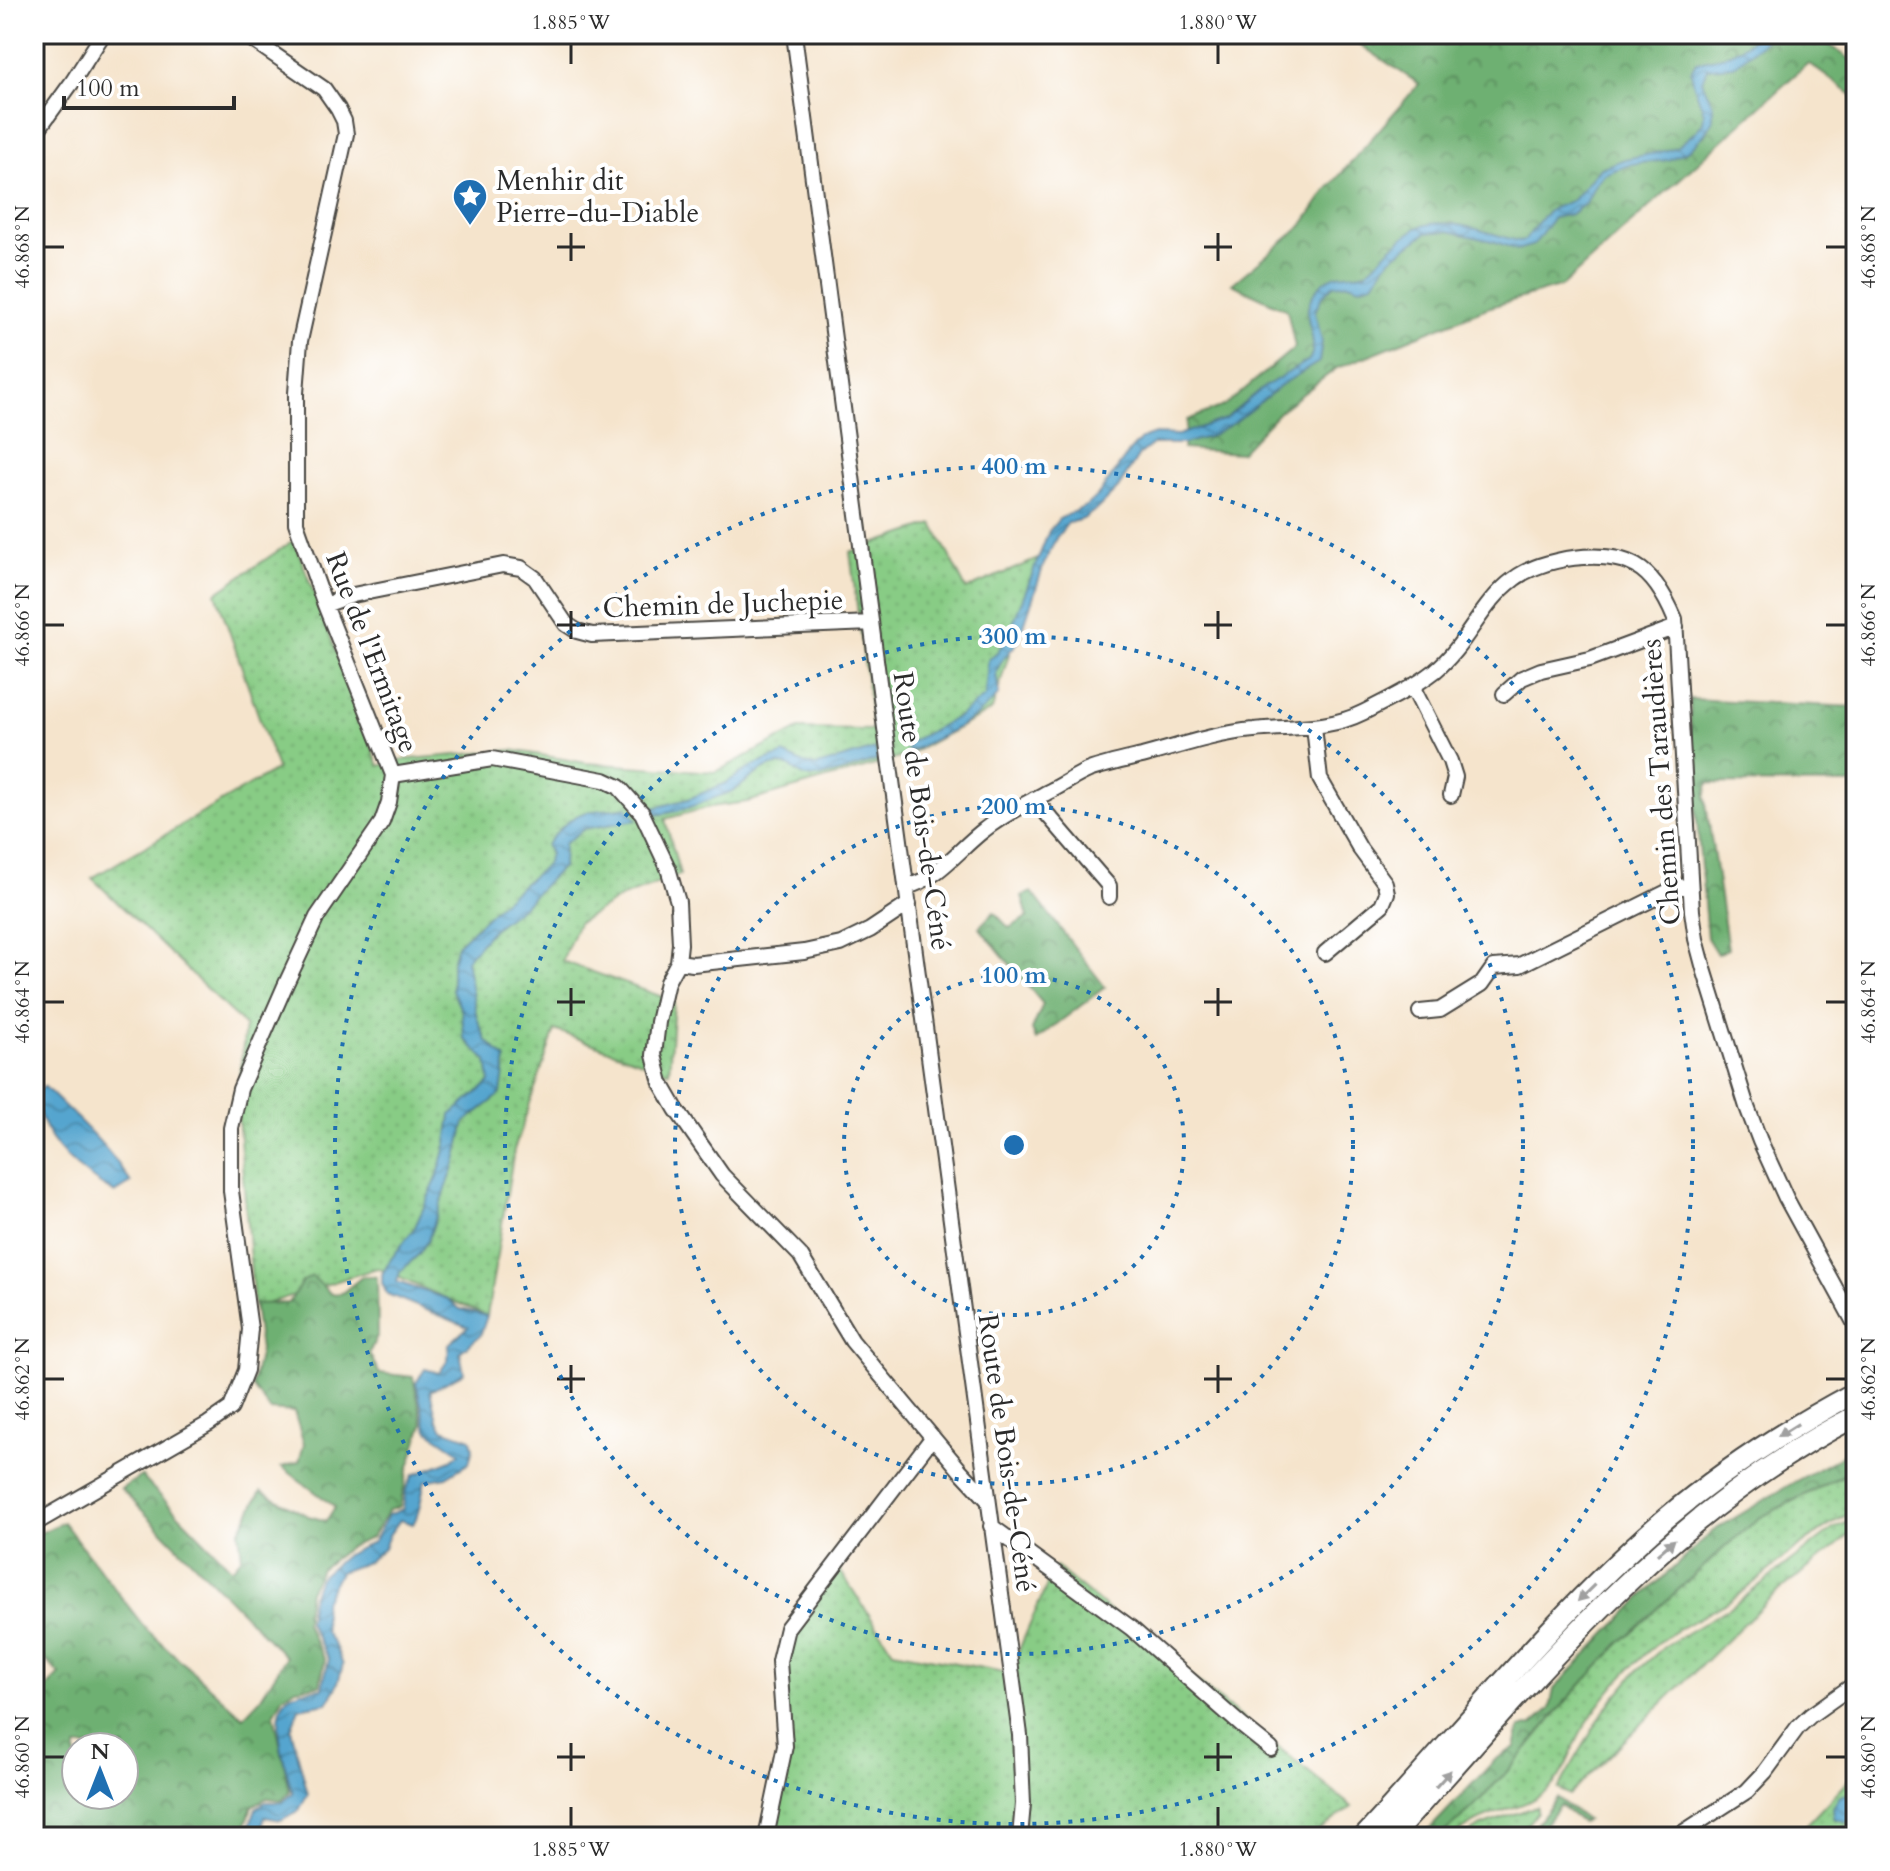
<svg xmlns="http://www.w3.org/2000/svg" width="1890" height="1871" font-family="Cardo,serif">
  <defs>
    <pattern id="grass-dots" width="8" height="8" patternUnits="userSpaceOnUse" patternTransform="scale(2)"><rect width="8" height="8" fill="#88cc85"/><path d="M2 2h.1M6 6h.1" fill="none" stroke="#76af73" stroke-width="1.8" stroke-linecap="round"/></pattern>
    <pattern id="forest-crowns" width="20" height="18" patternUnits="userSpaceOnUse" patternTransform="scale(2)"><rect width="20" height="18" fill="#6eb072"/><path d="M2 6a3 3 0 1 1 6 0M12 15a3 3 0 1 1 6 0" fill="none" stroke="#5b8f5e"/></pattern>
    <pattern id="water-waves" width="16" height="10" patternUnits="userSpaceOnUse" patternTransform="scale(2)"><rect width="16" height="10" fill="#55a5cf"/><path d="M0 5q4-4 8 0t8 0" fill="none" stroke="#4787a8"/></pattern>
  </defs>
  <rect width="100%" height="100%" fill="#fff"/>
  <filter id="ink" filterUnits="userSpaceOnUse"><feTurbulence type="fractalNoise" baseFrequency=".0125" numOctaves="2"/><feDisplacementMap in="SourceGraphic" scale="16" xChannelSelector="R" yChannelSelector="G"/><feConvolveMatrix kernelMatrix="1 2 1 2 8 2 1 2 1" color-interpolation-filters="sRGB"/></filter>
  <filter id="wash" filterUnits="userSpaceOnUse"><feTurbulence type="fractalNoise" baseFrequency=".006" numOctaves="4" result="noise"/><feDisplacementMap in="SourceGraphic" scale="32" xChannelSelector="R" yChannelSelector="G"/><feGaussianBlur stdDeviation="1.8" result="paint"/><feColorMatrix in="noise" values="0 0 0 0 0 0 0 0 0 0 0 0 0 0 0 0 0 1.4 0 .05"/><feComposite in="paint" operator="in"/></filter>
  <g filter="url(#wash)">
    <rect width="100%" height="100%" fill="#f5e4cc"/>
    <!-- grass -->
    <path fill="url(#grass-dots)" stroke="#5a7c58" stroke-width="2" d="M933,524L966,589L1038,559L992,710L906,756L747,802L710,807L665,819L680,875L620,898L578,923L562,961L674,1001L669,1072L555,1030L514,1150L487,1316L377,1268L254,1308L237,1103L245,1026L92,878L277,769L216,593L294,540L379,766L400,760L512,750L586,763L716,772L799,729L873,730L850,552Z
      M1846,1474C1849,1489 1856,1495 1856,1510C1834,1522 1814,1535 1794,1550C1773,1566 1754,1585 1732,1599C1708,1615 1680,1625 1658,1643C1628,1668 1602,1697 1582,1731C1571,1750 1566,1773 1549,1789C1528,1807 1501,1809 1477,1821C1460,1829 1459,1837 1439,1837L1471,1809L1517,1761L1567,1700L1619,1644L1726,1546L1759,1518Z
      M1856,1518V1530L1769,1599L1569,1795L1558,1789L1605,1709L1637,1671L1665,1646L1734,1605L1833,1529Z
      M837,1566L893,1651L1009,1673L1055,1566L1352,1807L1310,1837H1033L1013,1811L1009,1837H767L784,1777L785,1656Z
      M1856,1772V1822L1819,1837H1795Z
      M1537,1806V1812L1517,1837H1465L1481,1826Z"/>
    <!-- forest -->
    <path fill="url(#forest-crowns)" stroke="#4c6e4e" stroke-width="2" fill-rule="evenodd" d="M1344,34H1813L1856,63V98L1808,63L1562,286L1487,308L1337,368L1280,411L1240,453L1183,449L1187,420L1226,405L1295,347L1287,310L1232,284L1302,226L1326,191L1419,84Z
      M1690,699L1856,707V784L1708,783L1705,798L1728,949L1717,954L1707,938L1691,751Z
      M1032,892L1105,987L1036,1040L1032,1030L1043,1004L979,927L994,912L1009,928L1028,917L1022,896Z
      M312,1276L331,1294L342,1293L363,1276L377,1277L378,1334L369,1353L379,1373L413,1377L423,1424L408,1470L400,1507L389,1510L371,1538L349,1547L321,1569L309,1591L305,1623L325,1660L320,1685L296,1688L283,1697L274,1714L290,1792L282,1800L267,1798L252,1806L242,1837H34V1701L60,1674L34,1649V1536L63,1522L146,1629L243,1717L260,1699L286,1657L121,1489L141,1476L232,1569L242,1557L239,1532L261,1491L308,1516L326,1521L335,1507L282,1467L299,1462L304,1444L294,1412L270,1410L252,1386L260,1350L254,1304L289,1303L302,1282ZM76,1747H124V1795H76Z
      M1856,1448V1499L1849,1487L1845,1474L1759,1518L1726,1546L1619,1644L1567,1700L1517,1761L1471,1809L1439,1837H1422L1495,1760L1515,1747L1520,1728L1532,1725L1550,1709L1554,1689L1642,1597L1713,1531L1796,1481Z
      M1557,1798L1586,1820L1581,1822L1560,1805L1535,1837H1526Z"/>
    <!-- water -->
    <path fill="url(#water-waves)" stroke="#40687d" stroke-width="2" d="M1757,34H1769L1762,43L1734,66L1707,68L1702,81L1713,105V120L1704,135L1689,150L1668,160L1632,164L1604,174L1594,186L1586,203L1571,214L1553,218L1534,245L1517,250L1496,242L1448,231L1426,233L1390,259L1373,283L1360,287L1349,283L1333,285L1322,296L1315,312L1322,342L1319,362L1286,382L1235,422L1211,436L1183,444H1153L1139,455L1118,488L1098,508L1083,519L1068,523L1056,538L1044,564L1019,641L1002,660L996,673L999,694C976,723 939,737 907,753L906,744L961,715L985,696L988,660L997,652L1008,636L1049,531L1059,519L1086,506L1099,494L1130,451L1141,439L1155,434L1178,435L1225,419L1264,387L1309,360C1321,340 1301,322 1310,301C1317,286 1330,273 1347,274C1354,274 1358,275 1365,272C1377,265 1385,251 1397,243C1403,238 1410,232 1417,228C1444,214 1490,234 1518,241L1525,240L1543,216L1553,208L1573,200L1600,168L1625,159L1664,151L1677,147L1695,132L1703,122L1704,113L1693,82L1691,71L1696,62C1719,59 1741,52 1757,34Z
      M875,749L878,760C861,765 822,780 807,777C795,774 794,764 779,765C758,767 749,783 732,791C724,795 716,797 709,800C691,807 675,813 656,815L650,809L688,799L724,784L755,765L784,754L804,764L817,766Z
      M627,807L637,820L584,829L564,844L563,866L524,905L493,929L466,960L477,1018L486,1040L506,1059L501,1094L465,1122L456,1161L428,1240L418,1255L400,1272L397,1282L448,1299L460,1309L487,1316L480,1336L460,1352L464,1373L430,1391L437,1420L443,1429L471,1439L473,1448L469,1463L446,1477L425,1481C421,1495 421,1512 413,1524L400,1520L389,1535L384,1548L367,1562L340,1572L323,1602L325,1632L336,1648L343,1665L336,1689L327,1703L299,1708L291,1729L308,1794L299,1810L281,1820L265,1817L259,1837H246L256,1808L266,1802H283L293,1793C286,1772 270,1716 286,1699C295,1690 311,1690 322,1688L329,1659L308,1622L311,1599L319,1578L346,1555L373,1542L388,1515L403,1509L406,1489L413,1475L451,1460L460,1453L427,1430L416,1383L425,1369L439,1373L448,1360L449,1344L468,1327L387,1294L382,1283V1274L391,1259L415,1227L437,1178L447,1143L451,1115L490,1082L487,1061L464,1038L462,1012L452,990V962L457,945L504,900L546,865L550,854L546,845C557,832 569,816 587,812C600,809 614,810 627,807Z
      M44,1086C75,1117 108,1145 131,1183L115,1193C85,1176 53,1151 41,1118C38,1107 34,1107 34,1094Z
      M1851,1793L1856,1797V1816L1846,1822L1834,1818L1833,1807L1840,1796Z"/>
  </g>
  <g filter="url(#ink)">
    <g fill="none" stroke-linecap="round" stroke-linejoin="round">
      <!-- minor casing -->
      <g stroke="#494743" stroke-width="18">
        <path id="minor" d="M794,34L888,751L1020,1735L1023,1804L1020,1837
          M34,135L73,81L103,34
          M325,605L353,595L503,565L521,568L535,578L566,624L577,631L592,635L871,623
          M1412,686L1450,761L1455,777L1451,795
          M1504,694L1522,678L1541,670L1590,659L1676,627
          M1314,727L1320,779L1360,849L1385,883L1387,893L1382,905L1325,953
          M393,775L492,759L604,780L619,787L642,813L668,868L678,902L680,944L678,962L667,982L658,1022L654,1055L661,1083L676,1109L722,1175L800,1255L852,1341L960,1470L987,1499
          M1034,799L1109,886V897
          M906,887C938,879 959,849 984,830C1004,814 1029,802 1052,790C1064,784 1077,775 1089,770C1106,764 1125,760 1142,756C1179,746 1217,733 1254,730C1291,726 1328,730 1362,713C1386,701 1413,688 1435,671C1467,645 1481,603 1514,579C1541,558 1606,548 1636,566C1654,576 1667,600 1675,619L1692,911L1696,939L1704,969L1747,1107L1760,1141L1786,1198L1856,1326
          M678,962L693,964L804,952L841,944L870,930L909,904
          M1420,1012L1440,1010L1482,984L1494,967L1520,965L1677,887L1690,886
          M34,1524L208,1424L231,1408L246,1370L250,1329L231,1191V1128L240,1089L284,988L317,917L382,822L389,802L393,775L325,605L296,523V393L300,341L346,134L344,121L338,109L324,89L244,34
          M991,1526L1131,1628L1241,1725L1271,1749
          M766,1837L785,1746L779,1661L787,1628L932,1438
          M1676,1837L1747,1791L1765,1772L1798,1727L1811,1715L1856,1683"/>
      </g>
      <!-- highway casing -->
      <g stroke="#494743" stroke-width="24">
        <path id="highway" d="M1364,1837C1463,1730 1554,1615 1664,1520C1723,1470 1788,1428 1856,1392
          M1391,1837C1531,1682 1666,1512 1856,1416"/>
      </g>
      <!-- minor -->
      <use href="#minor" stroke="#fff" stroke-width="14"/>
      <!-- highway -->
      <use href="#highway" stroke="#fff" stroke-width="20"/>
    </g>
    <!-- one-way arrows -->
    <defs><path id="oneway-solid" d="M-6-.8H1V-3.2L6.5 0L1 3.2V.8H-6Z" transform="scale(2)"/></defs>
    <g fill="#a0a0a0">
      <use href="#oneway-solid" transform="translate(1788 1430) rotate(148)"/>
      <use href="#oneway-solid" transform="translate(1666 1547) rotate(-41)"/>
      <use href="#oneway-solid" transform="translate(1586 1593) rotate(135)"/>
      <use href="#oneway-solid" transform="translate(1443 1779) rotate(-48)"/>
    </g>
  </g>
  <!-- ticks -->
  <path fill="none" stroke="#2b2b2b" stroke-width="3" d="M571,44V64M1218,44V64M571,233V261M1218,233V261M44,247H64M557,247H585M1204,247H1232M1826,247H1846M571,611V639M1218,611V639M44,625H64M557,625H585M1204,625H1232M1826,625H1846M571,988V1016M1218,988V1016M44,1002H64M557,1002H585M1204,1002H1232M1826,1002H1846M571,1365V1393M1218,1365V1393M44,1379H64M557,1379H585M1204,1379H1232M1826,1379H1846M571,1743V1771M1218,1743V1771M44,1757H64M557,1757H585M1204,1757H1232M1826,1757H1846M571,1807V1827M1218,1807V1827"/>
  <!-- distance rings -->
  <g fill="none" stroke="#1f6fb2" stroke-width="4" stroke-dasharray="4 8">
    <circle cx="1014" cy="1145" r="170"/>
    <circle cx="1014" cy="1145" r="339"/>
    <circle cx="1014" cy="1145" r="509"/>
    <circle cx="1014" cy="1145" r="679"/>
  </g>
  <!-- icons -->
  <defs>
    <g id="sight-pin" transform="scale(1.8)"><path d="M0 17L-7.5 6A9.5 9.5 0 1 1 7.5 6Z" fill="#1f6fb2" stroke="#fff"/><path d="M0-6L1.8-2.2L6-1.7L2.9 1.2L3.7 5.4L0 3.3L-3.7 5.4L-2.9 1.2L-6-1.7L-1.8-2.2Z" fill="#fff"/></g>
  </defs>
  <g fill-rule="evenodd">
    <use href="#sight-pin" x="470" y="196"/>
  </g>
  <g text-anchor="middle" stroke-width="8" stroke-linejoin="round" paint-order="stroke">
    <!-- poi labels -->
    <g font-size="28" fill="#2b2b2b" stroke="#fff" text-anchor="start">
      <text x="496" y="190">Menhir dit<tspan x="496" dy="32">Pierre-du-Diable</tspan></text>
    </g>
    <!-- street labels -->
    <g font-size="28" fill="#2b2b2b" stroke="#fff">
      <text transform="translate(723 603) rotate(-2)" y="10">Chemin de Juchepie</text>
      <text transform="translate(373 652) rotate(69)" y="10">Rue de l'Ermitage</text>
      <text transform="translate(1660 782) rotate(-94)" y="10">Chemin des Taraudières</text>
      <text transform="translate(923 811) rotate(82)" y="10">Route de Bois-de-Céné</text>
      <text transform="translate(1008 1453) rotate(82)" y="10">Route de Bois-de-Céné</text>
    </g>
  </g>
  <circle cx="1014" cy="1145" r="12" fill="#1f6fb2" stroke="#fff" stroke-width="4"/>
  <g font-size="24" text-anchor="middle" font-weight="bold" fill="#1f6fb2" stroke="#fff" stroke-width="8" stroke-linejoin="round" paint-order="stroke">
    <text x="1014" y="474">400 m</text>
    <text x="1014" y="644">300 m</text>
    <text x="1014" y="814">200 m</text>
    <text x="1014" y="983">100 m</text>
  </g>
  <!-- margin -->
  <rect width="1890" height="1871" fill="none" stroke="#fff" stroke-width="88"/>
  <!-- north arrow -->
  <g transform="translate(100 1771)"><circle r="38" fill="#ffffff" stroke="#aaaaaa" stroke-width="2"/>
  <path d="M0-6L14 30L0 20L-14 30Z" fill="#1f6fb2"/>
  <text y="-12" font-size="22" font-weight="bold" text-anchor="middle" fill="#2b2b2b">N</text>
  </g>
  <!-- scale -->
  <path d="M64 96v12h170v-12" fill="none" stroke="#2b2b2b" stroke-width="4"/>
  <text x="76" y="96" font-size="24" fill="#2b2b2b" stroke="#ffffff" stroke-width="6" paint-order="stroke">100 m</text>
  <rect x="44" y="44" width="1802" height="1783" fill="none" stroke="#2b2b2b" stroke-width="3"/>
  <g font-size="20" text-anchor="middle" fill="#2b2b2b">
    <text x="571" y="29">1.885°W</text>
    <text x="1218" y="29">1.880°W</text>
    <text transform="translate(22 247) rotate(-90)" y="7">46.868°N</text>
    <text transform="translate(1868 247) rotate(-90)" y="7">46.868°N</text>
    <text transform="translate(22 625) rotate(-90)" y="7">46.866°N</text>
    <text transform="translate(1868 625) rotate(-90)" y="7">46.866°N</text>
    <text transform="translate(22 1002) rotate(-90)" y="7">46.864°N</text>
    <text transform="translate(1868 1002) rotate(-90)" y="7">46.864°N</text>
    <text transform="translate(22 1379) rotate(-90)" y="7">46.862°N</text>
    <text transform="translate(1868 1379) rotate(-90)" y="7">46.862°N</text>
    <text transform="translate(22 1757) rotate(-90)" y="7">46.860°N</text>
    <text transform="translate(1868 1757) rotate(-90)" y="7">46.860°N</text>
    <text x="571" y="1856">1.885°W</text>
    <text x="1218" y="1856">1.880°W</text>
  </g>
</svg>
